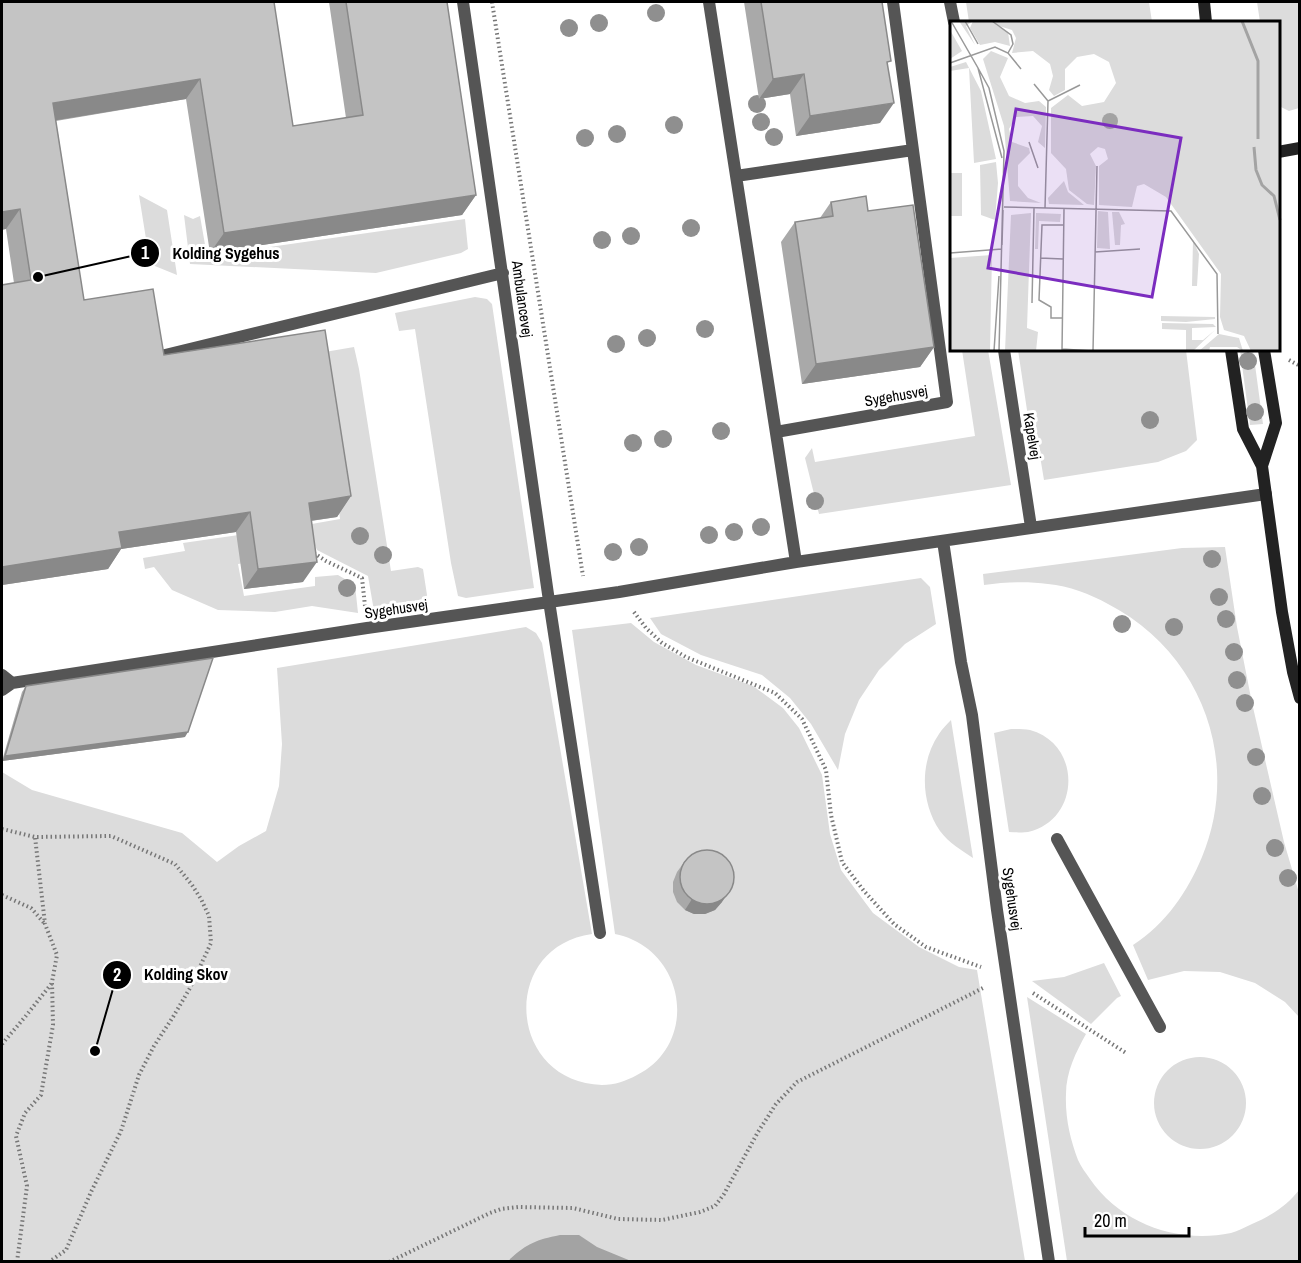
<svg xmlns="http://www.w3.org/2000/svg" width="1301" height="1263" font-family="'Archivo Narrow',sans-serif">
  <rect width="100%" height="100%" fill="#fff"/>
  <!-- green -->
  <path fill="#dcdcdc" d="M966,2H1149L1152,22H969Z
    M1257,2H1299V108L1289,111L1279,106L1278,22H1260Z
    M139,195L167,210L177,275L150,264Z
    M184,215L193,219L200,216L207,256L465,219L468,249L461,253L376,273L190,264Z
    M475,297L487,299L492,304L534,588L466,598L458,596L451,563L415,329L399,331L395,313Z
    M354,347L359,369L391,571L418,567L423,569L427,595L424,604L374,611L368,576L317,550L306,525L340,519L319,353Z
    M962,350H988L1011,485L819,514L805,458L812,448L815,462L975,436Z
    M1018,350H1186L1197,440L1186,451L1158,462L1044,480L1040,456L1034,457Z
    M1240,350H1253L1263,424L1250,425Z
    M294,527L304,554L238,564L244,596L315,586V577L338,575L355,585L358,613L312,606L275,612L218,610L172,590L154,567L145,569L143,558L185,551L183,543Z
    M1225,547L1237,627L1252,703L1284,842L1299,893V1017L1285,1002L1255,983L1220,972L1184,971L1148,980L1133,945C1165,925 1188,891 1202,857C1242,760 1201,652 1108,604C1090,594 1069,586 1048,584C1027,581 1005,582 984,585L983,574L1182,548Z
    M921,578L930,587L936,624L905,644L879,670L859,700L845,734L838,770L811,724L790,698L762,675L701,655L661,634L650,618Z
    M631,623L654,642L696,665L753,686L783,708L799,728L822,775L830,834L841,870L873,913L919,947L959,967L977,970L1025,1261L2,1262V772L32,790L182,833L217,862L239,846L266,831L279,786L282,744L277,668L526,627L536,633L542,643L592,934C499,947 507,1082 602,1085C615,1085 626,1081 637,1075C687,1050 690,983 648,949C639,942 627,936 615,934L572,630Z
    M951,720L973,858C961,850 949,843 940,831C921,803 919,763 939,734C942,729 947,724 951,720Z
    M1011,729C1017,729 1024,729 1030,730C1082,744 1081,820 1028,832C1022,833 1015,832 1009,832L994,733Z
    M1104,963L1121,996L1117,998L1091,1024L1032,981L1064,977Z
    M1027,997L1086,1034C1076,1052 1066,1072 1066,1094C1065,1117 1070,1139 1078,1160C1081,1167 1086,1173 1090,1179C1121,1224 1178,1244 1231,1233C1238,1231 1245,1227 1252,1224C1269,1217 1288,1205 1299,1190V1261H1067Z
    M1154 1103a46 46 0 1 1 92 0a46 46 0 1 1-92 0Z"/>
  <!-- water -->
  <path fill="#a3a3a3" d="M560,1235H579L597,1247L631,1261H509L510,1259C528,1243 536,1240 560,1235Z"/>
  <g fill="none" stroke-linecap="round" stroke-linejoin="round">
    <!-- path -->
    <path stroke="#777" stroke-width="4" stroke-dasharray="1.5 3" stroke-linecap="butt" d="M492,2L583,576
      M1289,360L1300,366
      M314,553L326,561L362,578L365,606
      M634,612L646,628L662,643L686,657L775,693L802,719L826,770L831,815L842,862L864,891L894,924L926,947L981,967
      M2,829L35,837L111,836L175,864L192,885L201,899L209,916L211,943L190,988L173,1017L154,1046L139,1075L121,1131L91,1192L66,1250L49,1262
      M2,895L31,908L45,924
      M1033,993L1126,1053
      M2,1044L25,1017L52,983
      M17,1262L27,1186L16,1136L25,1113L41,1095L53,1025L52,982L57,955L45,924L35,837
      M389,1262L490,1213L501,1209L518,1207L573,1208L618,1219L662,1220L700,1212L715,1206L724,1194L758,1132L776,1104L797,1082L985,987"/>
    <!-- lane -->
    <path stroke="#555" stroke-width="12" d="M463,2L549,601L600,933
      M709,2L796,562
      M950,2L954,22
      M736,176L913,150
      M1004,350L1031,527
      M161,356L503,273
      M776,432L947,402L893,2
      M943,541L961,662L972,715L997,910L1049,1262
      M2,675L12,683
      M2,690L12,683L367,628L619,592L796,562L1266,494
      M1057,839L1160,1027"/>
    <!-- secondary -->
    <path stroke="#222" stroke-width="12" d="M1204,2L1206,22
      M1278,152L1300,148
      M1231,350L1243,429L1262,466L1282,612L1293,672L1300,698
      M1262,466L1276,423L1264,350"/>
  </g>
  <!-- trees -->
  <g fill="#8f8f8f">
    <circle cx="656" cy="13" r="9"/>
    <circle cx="599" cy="23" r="9"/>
    <circle cx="569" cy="28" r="9"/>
    <circle cx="757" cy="104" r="9"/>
    <circle cx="761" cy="122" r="9"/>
    <circle cx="674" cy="125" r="9"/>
    <circle cx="617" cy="134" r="9"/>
    <circle cx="774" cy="137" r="9"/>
    <circle cx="585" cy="138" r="9"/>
    <circle cx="691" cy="228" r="9"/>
    <circle cx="631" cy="236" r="9"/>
    <circle cx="602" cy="240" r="9"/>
    <circle cx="705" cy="329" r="9"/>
    <circle cx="647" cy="338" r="9"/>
    <circle cx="616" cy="344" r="9"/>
    <circle cx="1248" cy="361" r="9"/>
    <circle cx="1255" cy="412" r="9"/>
    <circle cx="1150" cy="420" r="9"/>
    <circle cx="721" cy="431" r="9"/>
    <circle cx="663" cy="439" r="9"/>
    <circle cx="633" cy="443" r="9"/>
    <circle cx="815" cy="501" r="9"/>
    <circle cx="761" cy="527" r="9"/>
    <circle cx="734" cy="532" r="9"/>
    <circle cx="709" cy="535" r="9"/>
    <circle cx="360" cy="536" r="9"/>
    <circle cx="639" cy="547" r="9"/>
    <circle cx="613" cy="552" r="9"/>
    <circle cx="383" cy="555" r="9"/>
    <circle cx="1212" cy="559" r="9"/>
    <circle cx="347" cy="588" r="9"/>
    <circle cx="1219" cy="597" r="9"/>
    <circle cx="1226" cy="619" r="9"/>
    <circle cx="1122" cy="624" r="9"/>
    <circle cx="1174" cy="627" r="9"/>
    <circle cx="1234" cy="652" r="9"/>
    <circle cx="1237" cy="680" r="9"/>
    <circle cx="1245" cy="703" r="9"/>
    <circle cx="1256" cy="757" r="9"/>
    <circle cx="1262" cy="796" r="9"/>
    <circle cx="1275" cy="848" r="9"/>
    <circle cx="1288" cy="878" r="9"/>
  </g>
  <!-- wall -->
  <path fill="#a9a9a9" d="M2,2H274L293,126L346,118L329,2H447L476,195L462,215L210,253L186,99L56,121L84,300L164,355L351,496L337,517L311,521L303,582L244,589L236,532L121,549L108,569L2,585V285L14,283L6,229Z
    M744,2H882L888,66L880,123L796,136L790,94L759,99Z
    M831,202L868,211L934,347L920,367L802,384L781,242L795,222L820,218Z
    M26,686L185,737L2,761L22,692Z
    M685,861L722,902L715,910L705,914H694L685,910L677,902L673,892V882L677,872Z"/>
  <!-- shaded-wall -->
  <path fill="#898989" d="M804,74L790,94L759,99L773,79Z
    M200,79L186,99L39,123L53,103Z
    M894,103L880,123L796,136L810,116Z
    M476,195L462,215L210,253L224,233Z
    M20,209L6,229L2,230V212Z
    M934,347L920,367L802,384L816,364Z
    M351,496L337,517L295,523L309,503Z
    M250,512L236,532L121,549L108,569L2,585V567L119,532Z
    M317,562L303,582L244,589L258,569Z
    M188,732L185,737L2,761L5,756Z
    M729,892L722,902L715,910L705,914H694L685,910L692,899Z"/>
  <!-- building -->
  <path fill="#c4c4c4" stroke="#898989" stroke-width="1.5" d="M2,2H274L293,126L363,115L346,2H447L476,195L224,233L200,79L53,103L84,300L153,289L164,355L325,330L351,496L309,503L317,562L258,569L250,512L119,532L122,548L2,567V285L31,280L20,209L2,212Z
    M761,2H882L891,61L887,62L894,103L810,116L804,74L773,79Z
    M866,196L868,211L913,205L934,347L816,364L795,222L833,216L831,202Z
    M213,658L188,732L5,756L26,686Z
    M680 877a27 27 0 1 1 54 0a27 27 0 1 1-54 0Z"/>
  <g text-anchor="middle" stroke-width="6" stroke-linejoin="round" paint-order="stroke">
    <!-- street labels -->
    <g font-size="15" fill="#000" stroke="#fff">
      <text transform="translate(522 299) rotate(82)" y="5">Ambulancevej</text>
      <text transform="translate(896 396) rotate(-10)" y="5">Sygehusvej</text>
      <text transform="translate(1032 436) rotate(81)" y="5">Kapelvej</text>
      <text transform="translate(396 609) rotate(-8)" y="5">Sygehusvej</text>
      <text transform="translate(1012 899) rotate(82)" y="5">Sygehusvej</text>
    </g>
  </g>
  <!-- overview -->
  <g transform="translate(950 21)">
    <rect width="330" height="330" fill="#fff"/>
    <path d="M9,0H330V330H301L294,315L274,309L270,296L271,253L216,176L194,163L187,165L182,186L149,184V145L158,138L155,128L148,126L140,133L146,145L144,184L137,183L119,169L116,148L101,132V87L118,74L132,85L154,81L166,62L159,41L144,33L127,36L115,48V69L104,75L99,69L103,55L100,43L83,30L62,32L66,17L62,9L46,4L58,11L60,25L45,21L30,24L20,7L23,0L16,5L25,24ZM0,9L12,30L0,38ZM41,30L58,37L50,56L59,75L75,82L89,80L96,86L95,127L88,121L92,105L83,95L66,96L59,108L62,121L79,127L80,132L68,144V165L78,177L91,182L60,180L54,105L33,38ZM16,41L31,70L46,138L24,142L19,47L0,50V46ZM46,141L48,162L45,199L31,194L30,144ZM0,152H12V195H0ZM114,160L118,171L134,184L99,183L98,177ZM148,190L158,191L160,228L147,227ZM162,191H169L175,203L171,204L170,224H165ZM81,192L77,307L88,311L86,330H55L61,194ZM86,192L111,193L110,201L89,200L88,228H85ZM243,219L249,233L247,265H242ZM42,234L40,330H0V237ZM211,295L265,296V298L236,301L211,300ZM212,302L263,303L266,306L242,307V319H253L265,309L243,330H236V309L212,308ZM269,313L289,317L293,330L287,326H260L259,330H249Z" fill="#dcdcdc"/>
    <path d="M152 100a8 8 0 1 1 16 0a8 8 0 1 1-16 0Z" fill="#a3a3a3"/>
    <path fill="none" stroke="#a3a3a3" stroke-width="3" d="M292,0L308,40V118M304,126L306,149L312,164L324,175L330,199"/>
    <path fill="none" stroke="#999" stroke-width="1.5" d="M1,0L28,47L52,137M15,0L28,23M42,0L61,14L63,23L58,32M0,42L45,26L58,32L71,48M28,47L39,67L54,130L49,330M84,63L98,80M79,121L88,147M54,186L221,190L267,253L268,313M95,187L98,80L130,64M52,224L53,189M145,231L190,228M0,232L52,228M90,237L113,238M82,282L84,187M112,297H101V286L89,279L92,204H114M112,328L142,330M44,330L49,255M112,330L114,188M143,330L147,145"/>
    <path fill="#7b2cbf" fill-opacity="0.15" stroke="#7b2cbf" stroke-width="3" d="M66,88L231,117L202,276L38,247Z"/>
    <rect width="330" height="330" fill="none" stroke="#000" stroke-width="3"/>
  </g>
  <!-- callouts -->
  <path fill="none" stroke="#000" stroke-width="2" d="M38 277L145 253M95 1051L117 975"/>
  <g fill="#000" stroke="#fff" stroke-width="2">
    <circle cx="38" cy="277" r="6"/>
    <circle cx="95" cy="1051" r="6"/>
    <circle cx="145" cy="253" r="15"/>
    <circle cx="117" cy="975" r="15"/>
  </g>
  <g font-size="18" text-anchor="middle" font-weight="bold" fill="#fff">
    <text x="145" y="259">1</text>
    <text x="117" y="981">2</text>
  </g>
  <g font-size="16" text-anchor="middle" font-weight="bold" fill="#000" stroke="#fff" stroke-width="6" stroke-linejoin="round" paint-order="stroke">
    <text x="226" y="259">Kolding Sygehus</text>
    <text x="186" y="980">Kolding Skov</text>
  </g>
  <!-- border -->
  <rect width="1301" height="1263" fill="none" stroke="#000000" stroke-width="6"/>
  <!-- scale -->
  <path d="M1085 1227v9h104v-9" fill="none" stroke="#000000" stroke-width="3"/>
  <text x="1094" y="1227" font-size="18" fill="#000000" stroke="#ffffff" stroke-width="4.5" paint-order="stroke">20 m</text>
</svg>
